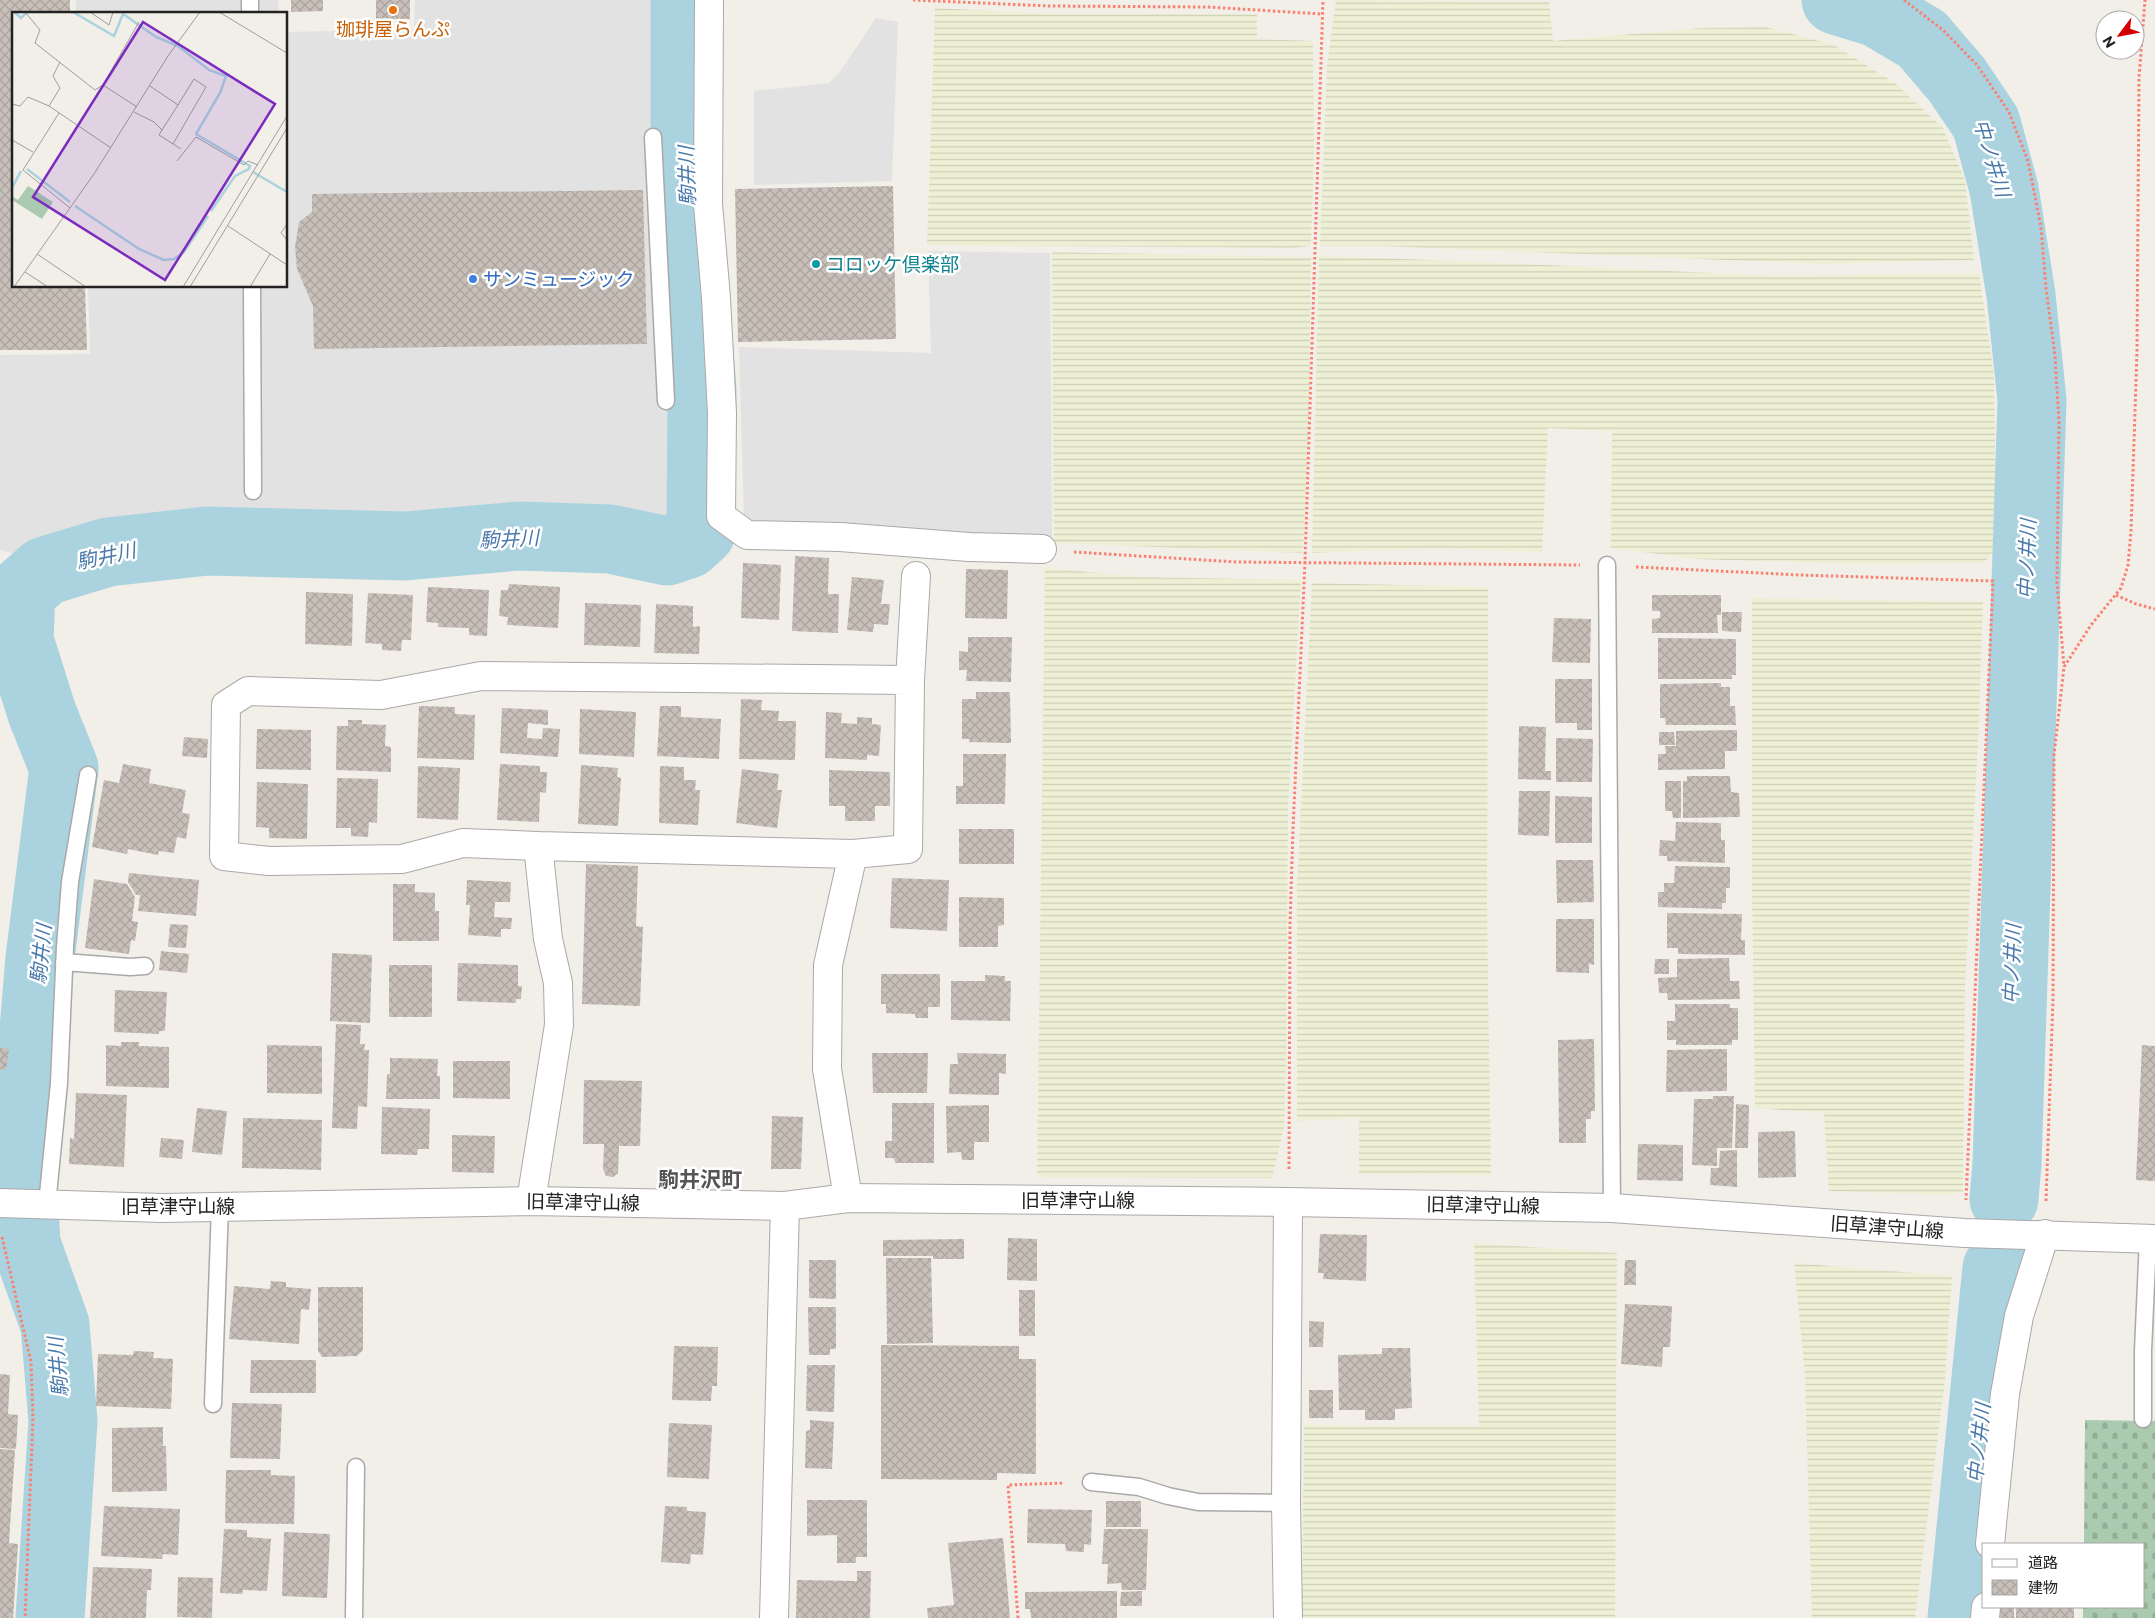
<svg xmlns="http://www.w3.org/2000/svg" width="2155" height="1618" font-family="Commissioner,'Noto Sans JP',sans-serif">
  <defs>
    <pattern id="farmland-rules" width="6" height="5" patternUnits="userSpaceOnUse" patternTransform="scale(1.25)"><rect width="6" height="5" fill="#eef0d5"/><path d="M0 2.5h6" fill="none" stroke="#ccceb7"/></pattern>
    <pattern id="cemetery-stones" width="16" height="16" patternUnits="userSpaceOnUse" patternTransform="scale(1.25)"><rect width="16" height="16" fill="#aacbaf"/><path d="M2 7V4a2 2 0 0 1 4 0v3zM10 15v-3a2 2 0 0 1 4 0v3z" fill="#92ae96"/></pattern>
    <pattern id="building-cross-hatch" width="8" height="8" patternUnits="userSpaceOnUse" patternTransform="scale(1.25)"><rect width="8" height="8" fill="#c7bfb8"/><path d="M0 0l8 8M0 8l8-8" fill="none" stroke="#aba49e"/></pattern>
  </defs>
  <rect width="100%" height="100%" fill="#f2efe9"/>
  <!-- farmland -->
  <path fill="url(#farmland-rules)" d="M1336,0L1549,2L1553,41L1701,28L1766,27L1834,45L1895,83L1943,128L1965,181L1974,260L1824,264L1381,246H1320L1327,67Z
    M935,8L1052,14H1257V39L1313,41L1314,152L1311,246L1291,248L927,245Z
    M1052,252L1311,257L1309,408L1303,553L1054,543Z
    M1319,256L1458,261L1776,276L1979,273L1994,375L1996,515L1993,552L1984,563L1854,564L1697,559L1611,548L1612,431L1548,428L1542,552L1435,548L1312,553Z
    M1045,568L1143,577L1301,580L1288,809L1286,1064L1284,1127L1272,1178L1037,1177Z
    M1312,583L1488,587L1487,913L1491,1175L1359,1174V1118L1297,1121V888Z
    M1752,598L1983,602L1978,742L1965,986L1963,1192L1945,1195L1829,1191L1824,1113L1755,1108L1752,888Z
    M1474,1243L1617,1253L1615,1618H1302L1304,1425L1479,1426Z
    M1794,1263L1952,1276L1945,1379L1915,1618H1812L1805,1374Z"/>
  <!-- cemetery -->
  <path fill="url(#cemetery-stones)" d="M2085,1420L2155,1421V1618H2083V1607H2144V1544H2084Z"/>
  <!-- parking -->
  <path fill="#e2e2e2" d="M76,0H278L279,14H76Z
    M415,0H658L661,163L682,413L679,520L520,512L426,519L202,520L133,527L76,538L22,561L12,553L0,550V355L90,354L88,286H286V32L414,29Z
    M876,18L898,22L892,181L754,185V91L829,83L839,73Z
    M928,251L1050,253L1052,543L751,522L744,520L739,347L931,353Z"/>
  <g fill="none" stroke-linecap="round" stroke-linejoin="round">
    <!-- river -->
    <path stroke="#aad3df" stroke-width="69" d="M1836,0L1878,13L1922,39L1957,80L1986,123L2004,189L2021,295L2032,400L2007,1164L2004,1199
      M50,1618L63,1421L55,1325L26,1244L22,1173L40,958L64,768L42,713L19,640L21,592L45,571L108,552L207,541L405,546L519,536L610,539L667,551L688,544L701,532L702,390L685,172V0
      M1962,1618L1997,1268"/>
  </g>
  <!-- building -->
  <path fill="url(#building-cross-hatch)" d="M0,0H70V14H14V286H85L87,350H0Z
    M291,0H323V11L291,12Z
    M376,0H410V19H376Z
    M893,186L896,339L738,342L735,189Z
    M643,190L647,344L314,349L313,306L297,269L295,247L299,222L312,212V194Z
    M795,556L829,558L828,594H839L838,633L792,631Z
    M743,563L781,565L779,620L741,618Z
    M966,569L1008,570L1007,619L965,618Z
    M852,577L884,580L881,604H890L888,625L874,624L873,632L847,630Z
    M509,584L560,587L558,628L507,625L508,617L499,616L501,590H508Z
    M428,587L489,590L487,636L469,635V628L438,627V623L426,622Z
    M306,592L353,594L352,646L305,644Z
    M368,593L413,595L411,640H402L401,651L382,650V644L365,643Z
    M1652,595H1721V615H1717L1718,633H1652V619L1660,618V611H1652Z
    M585,603L641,605L640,647L584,645Z
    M656,604L693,606V627L700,626L699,654L654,653Z
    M1722,612H1742L1741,632L1722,631Z
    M1554,618L1591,619L1590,663L1552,662Z
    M968,637H1012L1011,682L966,681L967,670H959V651L968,652Z
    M1658,638L1736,639V675H1732V679H1658Z
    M1555,679H1592V730H1577V723H1555Z
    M1721,683V687H1730V706H1735L1736,725H1666L1665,718H1660V684Z
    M976,692H1010L1011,743L969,742L970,739H962V699H976Z
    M741,699L762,700L761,710L779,711L778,721H796L795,760L739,759Z
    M419,706L455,707V714L475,715L474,760L417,758Z
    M660,706H681V717L721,719L719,759L657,756Z
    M502,708L548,710V725L528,723L527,738L542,739L543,728L560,729L558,757L500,753Z
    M580,709L636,712L634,757L579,754Z
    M826,712L842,713L841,723L857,724V717L872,718V724L881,725L879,756L867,755V760L825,758Z
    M348,720H362V724L386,725L385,746L391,747V772L336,770L337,726H348Z
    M1519,726L1546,727L1545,771H1551V780L1518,779Z
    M257,729L311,730V770L256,769Z
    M1737,730V751H1725V769L1658,770V754H1666L1665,746H1676V731Z
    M1659,732H1674L1675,745H1659Z
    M184,737L208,739L207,758L182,756Z
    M1556,738L1593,739L1592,782H1556Z
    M963,754H1006L1005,804H956V786H963Z
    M123,764L151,769L149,783L186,790L182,813L190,814L186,839L177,837L174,853L159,851L158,855L128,849L127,854L92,847L104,780L119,783Z
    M500,764L540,766V772H547L546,793L540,792L539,822L497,820Z
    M581,765L618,768L617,777L621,778L618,826L578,824Z
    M418,766L460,768L458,820L417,818Z
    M660,766L684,767V780H696L695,790H700L698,825L659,823Z
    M742,769L779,774L777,790H782L777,828L736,823Z
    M829,770L890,772V806H875V821H845V806H829Z
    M1687,776H1730L1731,792L1739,793L1740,817L1683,818V781H1687Z
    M337,778L378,779L377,823L369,822L368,837L351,836V828H336Z
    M1665,781H1681V818H1673L1672,811H1665Z
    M257,782L308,784L307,839L269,838V828L256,827Z
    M1519,791H1550L1549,836L1518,835Z
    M1555,796L1592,797V843H1555Z
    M1676,822L1721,823V840H1725V863L1667,861V856H1659L1660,840L1675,841Z
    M959,829H1014V864H959Z
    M1556,860H1593L1594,902L1557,903Z
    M586,864L638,866L636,926L643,927L640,1006L582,1004Z
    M1675,866L1730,867V888H1726V903H1722V909L1658,907V892H1664V883H1674Z
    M129,873L199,880L196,916L138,911L140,895H136L128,882Z
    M892,878L949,880L947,931L890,928Z
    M94,879L127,884L135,897L132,921L138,922L135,941L131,940L129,954L85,948Z
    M467,880L511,882L510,902H495L494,917L512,918L511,929H501V937L468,935L470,905H466Z
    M393,884H415V892L435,893V911H439V941H393Z
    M959,897L1004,898V925L998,926V947H959Z
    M1667,913L1742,914L1741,940H1745V955L1678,954V948H1667Z
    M1556,919H1594V965L1589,964V973L1556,972Z
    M170,924L188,925L186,948L168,947Z
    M161,951L189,954L187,973L159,970Z
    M332,953L372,955L370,1023L330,1021Z
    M1729,958L1730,981H1739L1740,999L1668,1000L1667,993H1659L1658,978L1677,977V959Z
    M1655,959H1669V974H1654Z
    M458,963L518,965V986H522L521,999H516V1003L457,1001Z
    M389,965H432V1017H389Z
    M881,974H940V1007H928V1018H916L915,1014L886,1013V1004H881Z
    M985,975L1005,976V981H1011L1010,1021L951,1020V981H985Z
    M115,990L167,992L165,1031H159V1034L114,1032Z
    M1675,1004H1730V1008H1738V1040H1732V1045H1676V1040H1667V1021H1675Z
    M336,1024L361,1025L360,1044H365L364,1050H369L367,1107L358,1106L357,1129L332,1128Z
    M1594,1039L1595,1111H1591V1119H1586V1143H1559L1558,1040Z
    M121,1042H139V1046L169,1047V1088L106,1086V1045L121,1046Z
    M267,1045L322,1046V1094L267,1093Z
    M2142,1045L2155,1046V1181L2136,1180Z
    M0,1048L9,1049L6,1070L0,1069Z
    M1727,1049V1091L1666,1092L1667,1050Z
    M872,1053H928L927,1093H873Z
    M957,1053L1006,1054V1074L999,1073V1095L949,1094L950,1064H958Z
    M390,1058L438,1059L437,1076H440V1099H386L387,1074H390Z
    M453,1061H510V1099L453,1098Z
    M584,1080L642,1081L640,1146H619L618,1173L613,1177L606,1176L603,1169L604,1144H583Z
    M76,1093L127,1095L124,1167L69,1164L70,1138L74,1139Z
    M1713,1096H1734L1732,1148H1717V1166L1692,1165L1694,1099H1713Z
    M892,1103H934V1163H895L894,1158H885V1141H892Z
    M1736,1104L1749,1105L1748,1148H1735Z
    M989,1105V1142H974V1160H962L961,1152L947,1153L946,1106Z
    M382,1107L430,1109L429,1149H418L417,1155L381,1154Z
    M197,1108L227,1111L222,1155L192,1152Z
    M772,1116L803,1117L801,1169H771Z
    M243,1118L322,1120L321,1170L242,1168Z
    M1795,1131L1796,1177L1758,1178V1132Z
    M452,1135L495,1136L494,1173L452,1172Z
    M161,1138L184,1140L182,1159L159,1157Z
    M1638,1144L1683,1145V1181L1637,1180Z
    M1737,1150V1187L1710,1185L1711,1168H1719L1720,1151Z
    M1320,1234L1367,1235L1366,1281L1323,1279L1324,1273H1318Z
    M1008,1238L1037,1239V1281L1007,1280Z
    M964,1239V1259H933V1256H883V1240Z
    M886,1258H931L933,1343L887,1344Z
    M809,1260H836V1299L809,1298Z
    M1625,1260H1636V1285H1624Z
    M271,1281L286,1282V1287L311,1289L309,1310L301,1309L299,1344L229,1339L234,1286L270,1289Z
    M318,1287H363V1350L357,1356L322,1357L318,1351Z
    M1019,1290H1035V1336H1019Z
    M1625,1304L1672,1306L1670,1347H1663L1662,1367L1621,1364Z
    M808,1307H836V1349H830V1355H809Z
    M1309,1321L1324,1322L1323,1347H1309Z
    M881,1345L1019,1346V1359H1036V1474L997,1473V1480L881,1479Z
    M674,1346L718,1347L717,1386H712L711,1401L672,1400Z
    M1382,1348H1410L1412,1408L1395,1409V1420H1365V1410H1339L1338,1355L1382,1354Z
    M134,1351L154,1352L153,1358L173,1359L171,1409L96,1406L98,1354L133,1355Z
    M251,1360H316V1393H250Z
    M807,1365H835L834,1412L806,1411Z
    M0,1374L10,1375L8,1414L18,1415L16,1449L0,1448Z
    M1309,1390H1333V1418H1309Z
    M232,1403L282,1404L280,1459L230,1458Z
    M810,1420L834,1422L832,1469L805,1468L806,1431L810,1430Z
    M669,1423L712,1425L709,1479L667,1477Z
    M163,1427V1446H166L167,1491L112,1492V1428Z
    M0,1449L15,1450L9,1543L18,1544L13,1618H0Z
    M226,1470H271V1475L295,1476L294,1524L225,1523Z
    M807,1500H867V1557H856V1563H837V1535L807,1536Z
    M1106,1501H1141V1527H1106Z
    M104,1506L180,1509L178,1555L163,1554L162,1559L101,1556Z
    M665,1506L687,1507V1511L706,1512L703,1555L691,1554L690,1564L661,1562Z
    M1028,1509L1092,1510L1091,1545L1084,1544V1552L1066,1551L1065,1544L1027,1543Z
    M224,1529L247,1530V1537L271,1539L267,1591L243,1590L242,1594L220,1593Z
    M1104,1529H1148L1146,1590H1122L1121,1583L1107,1584L1108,1564H1102Z
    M284,1532L330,1534L327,1598L282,1596Z
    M1003,1538L1010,1618H928L927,1608L954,1605L948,1543Z
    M93,1567L152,1569L151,1590H147L146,1618H90Z
    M857,1571H871L870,1618H796L797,1580L857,1581Z
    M178,1577L213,1578L212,1618L177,1617Z
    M1117,1591V1618H1031L1030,1609H1025V1592Z
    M1142,1591V1606H1120L1121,1592Z
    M1998,1607H2014V1618H1998Z
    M2016,1607H2074V1618H2016Z"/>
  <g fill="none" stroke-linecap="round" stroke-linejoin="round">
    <!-- service casing -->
    <g stroke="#a9a9a9" stroke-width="19">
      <path id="service" d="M250,0V14
        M653,137L666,401
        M252,286L253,491
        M1607,565L1612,1208
        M64,962L130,967L145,966
        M47,1205L59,1083L65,947L70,882L88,775
        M213,1404L220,1206
        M2143,1419V1351L2148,1239
        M1091,1482L1139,1487L1168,1496L1198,1502L1286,1503
        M354,1618L356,1467"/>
    </g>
    <!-- minor casing -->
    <g stroke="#a9a9a9" stroke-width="30">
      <path id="minor" d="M709,0L708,204L716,298L722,413L721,516L747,535L840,537L969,547L1042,549
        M538,846L853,854
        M848,1198L827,1069L828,965L853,854L908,849L910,680L916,576
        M531,1201L559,1025L558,983L548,939L538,846L463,843L402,859L269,861L224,856L226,705L248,691L381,695L481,676L910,680
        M1990,1544L2005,1394L2019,1316L2045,1234
        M774,1618L785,1206
        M1288,1618L1286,1503L1288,1202
        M1985,1618L1986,1607"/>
    </g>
    <!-- tertiary casing -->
    <g stroke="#a9a9a9" stroke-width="30">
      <path id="tertiary" d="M0,1203L162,1208L531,1201L785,1206L848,1198L1288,1202L1612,1208L1965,1233L2155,1239"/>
    </g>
    <!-- path -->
    <path stroke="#fa8072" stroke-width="3" stroke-dasharray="2.5 2.5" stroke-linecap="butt" d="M913,0L1050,6L1208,7L1322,14
      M1904,0L1943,30L1977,65L2009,112L2028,161L2041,227L2046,288L2055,356L2059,422L2057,583L2064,667
      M1074,552L1237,562L1580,565
      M1636,567L1800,575L1993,581L1966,1200
      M2116,595L2136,604L2155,609
      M1289,1169L1290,924L1293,829L1305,562L1323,0
      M2046,1201L2053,999L2054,755L2064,667L2091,625L2121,588L2128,565L2131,531L2137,351L2139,78L2145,0
      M2,1237L31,1362L33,1418L25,1618
      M1018,1618L1008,1485L1063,1483"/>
    <!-- service -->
    <use href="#service" stroke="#fff" stroke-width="16"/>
    <!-- minor -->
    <use href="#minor" stroke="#fff" stroke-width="28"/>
    <!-- tertiary -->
    <use href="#tertiary" stroke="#fff" stroke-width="28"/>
  </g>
  <!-- markers -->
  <circle fill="#e8710a" stroke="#fff" stroke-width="2" cx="393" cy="10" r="5"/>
  <circle fill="#0f9aa8" stroke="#fff" stroke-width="2" cx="816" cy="264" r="5"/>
  <circle fill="#3f7fe0" stroke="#fff" stroke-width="2" cx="473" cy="279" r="5"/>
  <g text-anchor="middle" stroke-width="5" stroke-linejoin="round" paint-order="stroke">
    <!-- food labels -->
    <g font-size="19" fill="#c56008" stroke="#fff">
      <text x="393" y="36">珈琲屋らんぷ</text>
    </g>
    <!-- culture labels -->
    <g font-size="19" fill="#0d838f" stroke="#fff" text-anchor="start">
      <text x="826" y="271">コロッケ倶楽部</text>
    </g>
    <!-- shop labels -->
    <g font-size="19" fill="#366cbe" stroke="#fff" text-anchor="start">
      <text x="483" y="286">サンミュージック</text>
    </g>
    <!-- street labels -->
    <g font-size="19" fill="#222" stroke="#fff">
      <text x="1078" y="1207">旧草津守山線</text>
      <text transform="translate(583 1202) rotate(1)" y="7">旧草津守山線</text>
      <text transform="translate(1483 1205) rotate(1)" y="7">旧草津守山線</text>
      <text x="178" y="1213">旧草津守山線</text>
      <text transform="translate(1887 1227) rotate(4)" y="7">旧草津守山線</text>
    </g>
    <!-- water labels -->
    <g font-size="20" font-style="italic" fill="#4a7aab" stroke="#fff">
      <text transform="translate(1992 158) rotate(73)" y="7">中ノ井川</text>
      <text transform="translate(687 176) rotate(-92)" y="7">駒井川</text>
      <text transform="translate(509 539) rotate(-3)" y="7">駒井川</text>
      <text transform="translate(106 556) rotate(-12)" y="7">駒井川</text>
      <text transform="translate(2027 559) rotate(-88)" y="7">中ノ井川</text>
      <text transform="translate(41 954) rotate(-84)" y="7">駒井川</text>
      <text transform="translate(2012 964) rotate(-88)" y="7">中ノ井川</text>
      <text transform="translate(58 1367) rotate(-95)" y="7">駒井川</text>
      <text transform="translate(1979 1443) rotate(-84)" y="7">中ノ井川</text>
    </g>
    <!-- quarter labels -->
    <g font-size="21" font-weight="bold" fill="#555" stroke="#fff">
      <text x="700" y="1187">駒井沢町</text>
    </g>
  </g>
  <!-- overview -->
  <g transform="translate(12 12)">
    <rect width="275" height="275" fill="#f2efe9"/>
    <path d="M16,174L41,190L30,207L0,188V184L6,188Z" fill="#aacbaf"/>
    <path fill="none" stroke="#aad3df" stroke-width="2.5" d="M2,0L9,6L15,0M61,0L102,24L111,2L144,25L166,34L197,58L214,64L208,81L184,122L238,154L237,157M15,157L58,190M241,160L275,180M0,176L9,159M63,194L127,237L152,248L162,247L172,240L196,204M199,199L223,164L237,157"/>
    <path fill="none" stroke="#9f9d99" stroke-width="1" d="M13,0L28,18L23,31L83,78L91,73L127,10M78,0L97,13L101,0M207,0L275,41M91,73L125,95M138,74L166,93L182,67L194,75L161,132M0,92L8,94L16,85L37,94L99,136M37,94L48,76L41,64L48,50M122,100L142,110L150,118L147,123L169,137M47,101L11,158L58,196M150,118L166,93M0,128L21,140M165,149L184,125L232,153L236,149L246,153M275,212L269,221L275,228M216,214L275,253M25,242L74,275M13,260L36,275M2,275L82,162L156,44L188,0M171,275L275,104M178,275L275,116M238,275L258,242"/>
    <path fill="#7b2cbf" fill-opacity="0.15" stroke="#7b2cbf" stroke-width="2.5" d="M131,10L263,92L153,268L21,185Z"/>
    <rect width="275" height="275" fill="none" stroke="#222" stroke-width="2.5"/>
  </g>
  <!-- legend -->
  <rect x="1982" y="1543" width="162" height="65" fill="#ffffff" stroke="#a7a7a7"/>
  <rect x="1992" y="1559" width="25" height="8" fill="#ffffff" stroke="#a7a7a7"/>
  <text x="2028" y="1568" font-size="15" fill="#222222">道路</text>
  <rect x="1992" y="1580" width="25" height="15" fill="url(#building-cross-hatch)" stroke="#a7a7a7"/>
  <text x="2028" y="1593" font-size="15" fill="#222222">建物</text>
  <!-- north arrow -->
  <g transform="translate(2120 35) rotate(238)"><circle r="24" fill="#ffffff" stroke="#a7a7a7"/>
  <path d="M0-4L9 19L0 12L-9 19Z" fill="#d40000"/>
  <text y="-8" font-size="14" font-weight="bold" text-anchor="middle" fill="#222222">N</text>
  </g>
</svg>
